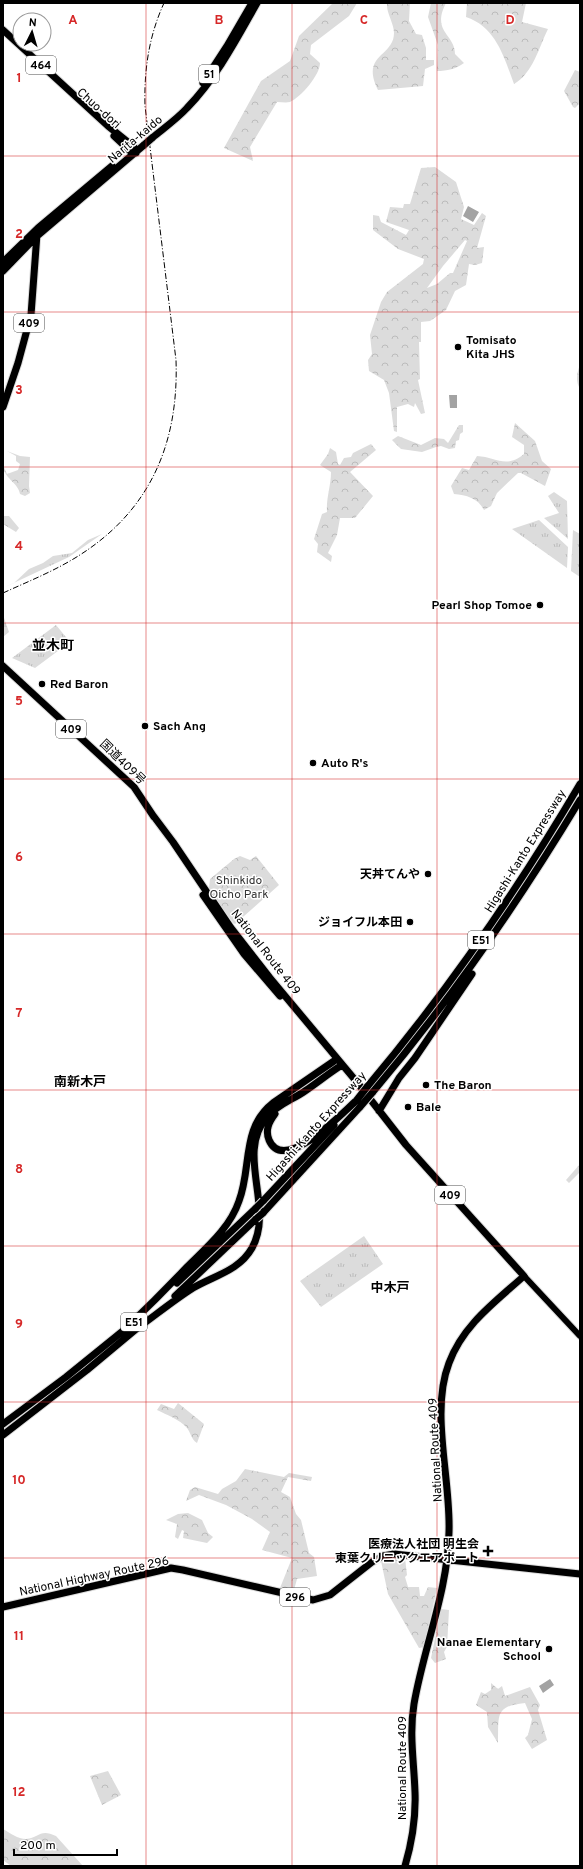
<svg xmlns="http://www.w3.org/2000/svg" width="583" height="1869" font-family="Overpass,'Noto Sans JP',sans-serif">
  <defs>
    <pattern id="grass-tufts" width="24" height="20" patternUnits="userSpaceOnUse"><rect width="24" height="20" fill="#dcdcdc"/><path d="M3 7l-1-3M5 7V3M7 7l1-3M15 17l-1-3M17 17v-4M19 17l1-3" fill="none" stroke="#bbb"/></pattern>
    <pattern id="forest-crowns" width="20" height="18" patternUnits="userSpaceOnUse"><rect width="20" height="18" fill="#dcdcdc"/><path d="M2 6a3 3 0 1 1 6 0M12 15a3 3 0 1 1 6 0" fill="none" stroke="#bbb"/></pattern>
  </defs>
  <rect width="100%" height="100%" fill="#fff"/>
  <!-- grass -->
  <path fill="url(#grass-tufts)" d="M554,492L567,501L568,539L544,518L559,513L548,496Z
    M539,520L568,547L567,568L512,529Z
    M573,530L580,534V577L571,571Z
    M102,534L69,557L3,588L14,583L29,569L43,563L53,556L72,553L88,540Z
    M3,615L9,632L3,637Z
    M56,625L70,642L35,668L12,658Z
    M364,1236L383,1264L321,1307L300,1281Z"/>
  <!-- forest -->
  <path fill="url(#forest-crowns)" fill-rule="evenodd" d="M333,3H357L349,16L311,45L310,54L320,63C320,75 301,97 290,102C286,103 281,102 277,102L250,147L253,161L224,148L261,81L290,61L299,36Z
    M387,3H410L409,21L416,34L422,35L426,48V60H434V65L425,69L423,86L378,90C360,54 394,57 394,33C394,23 386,13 387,3Z
    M431,3H446C431,32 455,34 455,54L464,63C456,69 447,71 437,71L438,45L428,17Z
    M467,3H526L522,22L548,29C539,47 533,73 514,84C504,57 496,27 466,17Z
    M575,70L580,72V103L575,108L573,107L564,91Z
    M435,167L456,182L464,207L461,219L474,225L482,213L486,216L477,248L484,247L482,263L475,265L469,264L466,285L455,291L446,310L430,321L421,322V342H419L420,379L418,380L425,413L421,414L415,403L414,407L408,404L397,407V432L394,431L389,393L384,380L369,371L368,360L372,354L370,335L381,302L387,292L423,264L424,259L398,249L373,230V215L379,216L381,222L406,235L409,230L386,222L390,207L403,208L404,204H410L421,168ZM465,240L467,241L453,273H450L437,284L427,288L443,266Z
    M580,364V389C575,380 577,374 580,364Z
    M515,423L535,441L542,461L551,469L545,486L521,473H518L497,493L491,506L484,510C478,498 466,495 454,494L451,486L462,468L469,470L477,456C496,457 506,469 524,454V445L512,437Z
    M459,425H463V432L460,434L459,440L456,441L455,448L449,449L441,446L436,447L422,452L401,449L392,440L398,436L421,445L435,438L444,439L448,443Z
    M371,444L376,450L350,472L373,496L355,518H340L337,535L328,553L332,556L331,562L317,552L318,544L314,539L322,514L327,512C326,498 331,486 331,472L320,465L328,454L330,448L336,452L338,464L340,465L344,458L351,457L353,453Z
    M7,451L20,456L30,457L29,486L30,493L25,496L20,494C18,482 3,478 3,465L7,474L18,470L20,464L16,461V456Z
    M3,516H9L19,528L16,532L3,524Z
    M240,856L250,860L256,856L279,885L235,924C230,921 213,894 209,888L210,879L234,859Z
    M580,1164V1172L569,1183L566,1180Z
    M178,1403L204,1424L197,1443C191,1439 191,1433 187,1428C179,1419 167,1415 157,1410L161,1404L174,1409Z
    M245,1469L284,1477L289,1473L312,1477L311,1481L288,1477L281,1492L290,1497L296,1514L301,1520L309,1553L314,1557L317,1576L297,1579L294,1590L280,1588L292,1558L262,1550L270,1532L252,1519L226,1505L199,1495L186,1501L190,1490L195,1487L218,1494L222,1489L236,1481Z
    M188,1513L202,1520L208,1533L213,1537L207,1543L183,1538L184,1531L182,1530L178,1539L175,1537L177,1524L166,1520L178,1514Z
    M397,1557L405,1558L407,1575L405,1577L408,1587H419L420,1596H424L428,1587L437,1588L424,1647L419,1648L388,1594L381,1561Z
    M441,1609L449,1610L447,1647L444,1652L446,1659L435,1663L431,1658Z
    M491,1683L498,1689L502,1686L505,1696L530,1687L540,1705L538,1710L547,1740L532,1749L525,1738L528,1735L532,1719L525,1703C494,1706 499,1716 498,1743L488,1727L487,1712L476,1705L481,1692L485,1694L491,1690Z
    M108,1771L121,1795L102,1805L90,1776Z
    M3,1829C10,1833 18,1839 26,1839C39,1838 40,1828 56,1836L83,1866H11L3,1860Z"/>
  <!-- water -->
  <path fill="#a3a3a3" d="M468,206L479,212L473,222L463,216Z
    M449,395H457V408H450Z
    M550,1679L554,1685L543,1693L539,1686Z"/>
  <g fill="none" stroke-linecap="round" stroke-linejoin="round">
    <!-- major casing -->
    <g stroke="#dbdbdb" stroke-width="8">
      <path id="major" d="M524,1276L580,1336"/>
    </g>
    <!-- highway casing -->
    <g stroke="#dbdbdb" stroke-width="9">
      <path id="highway" d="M3,30L108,126L134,147L136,153
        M203,83L227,46L252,3
        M114,136L130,151L136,153
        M152,138C164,128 177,119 187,108C217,77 236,40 257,3
        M3,262L38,228L112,166
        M3,271L37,236L144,145
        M3,407L18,363L31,315L37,234
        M3,666L134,787L154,817
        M152,814L173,842L231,928L270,978L356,1081L406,1145L524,1276C495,1302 463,1325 449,1363C430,1412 451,1479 449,1532C448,1591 424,1646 414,1704C409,1734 414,1762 415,1792C416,1817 412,1842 405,1866
        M203,895L244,954L280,996
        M367,1087C447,992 517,891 580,784
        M372,1093C450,1001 518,903 580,800
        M379,1111L399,1078L415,1058L472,974
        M275,1114C269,1122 265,1130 269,1140C284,1175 342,1113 356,1101
        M263,1201L334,1125
        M263,1213L360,1107
        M177,1283L256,1208
        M175,1296L256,1219
        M139,1327C157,1314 174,1300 193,1288C213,1276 239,1271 252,1248C275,1207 235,1154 267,1117C277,1105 292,1100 305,1091C317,1083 329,1073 342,1065
        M126,1328C147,1308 167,1288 187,1267C206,1248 230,1228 239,1201C252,1167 241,1128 273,1103L337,1059
        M3,1424L66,1377L129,1326
        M3,1435L87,1370L141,1325
        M3,1607L171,1568L183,1570L313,1600L330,1595L372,1562L383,1556L394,1554L580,1574"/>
    </g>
    <!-- major -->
    <use href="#major" stroke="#000" stroke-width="6"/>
    <!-- highway -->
    <use href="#highway" stroke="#000" stroke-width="7"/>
    <!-- rail -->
    <path stroke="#000" stroke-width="1" stroke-dasharray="6 2 1 2" stroke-linecap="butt" d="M3,593C27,582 52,572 75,558C149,513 179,445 176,360L145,106C144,69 149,36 164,3"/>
    <!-- highway-bridge casing -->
    <g stroke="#dbdbdb" stroke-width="9" stroke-linecap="butt">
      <path id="highway-bridge" d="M144,145L152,138
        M356,1101L367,1087
        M360,1107L372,1093
        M256,1208L263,1201
        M256,1219L263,1213"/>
    </g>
    <!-- highway-bridge -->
    <use href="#highway-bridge" stroke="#000" stroke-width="7"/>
  </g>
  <!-- grid -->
  <path fill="none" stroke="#d62828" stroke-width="1" stroke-opacity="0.55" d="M146,3V1866M292,3V1866M437,3V1866M3,156H580M3,312H580M3,467H580M3,623H580M3,779H580M3,934H580M3,1090H580M3,1246H580M3,1402H580M3,1558H580M3,1713H580"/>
  <!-- markers -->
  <g fill="#000" stroke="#fff" stroke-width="1.5">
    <circle cx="458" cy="347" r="4"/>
    <circle cx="540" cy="605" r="4"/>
    <circle cx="42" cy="684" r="4"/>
    <circle cx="145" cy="726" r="4"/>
    <circle cx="313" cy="763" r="4"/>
    <circle cx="428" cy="874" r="4"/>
    <circle cx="410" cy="922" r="4"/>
    <circle cx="426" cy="1085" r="4"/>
    <circle cx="408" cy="1107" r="4"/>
    <path d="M486 1545h4v4h4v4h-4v4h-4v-4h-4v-4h4z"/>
    <circle cx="549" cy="1649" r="4"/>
  </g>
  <g text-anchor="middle" stroke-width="3" stroke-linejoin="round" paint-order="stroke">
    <!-- shield labels -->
    <g fill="#fff" stroke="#4c4c4c" stroke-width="1">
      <rect x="26" y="56" width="30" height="18" rx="3"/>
      <rect x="199" y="65" width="20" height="18" rx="3"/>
      <rect x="14" y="314" width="30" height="18" rx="3"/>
      <rect x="56" y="720" width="30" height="18" rx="3"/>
      <rect x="468" y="931" width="26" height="18" rx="3"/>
      <rect x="435" y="1186" width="30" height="18" rx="3"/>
      <rect x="121" y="1313" width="26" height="18" rx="3"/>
      <rect x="280" y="1588" width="30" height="18" rx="3"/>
    </g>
    <g font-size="11" font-weight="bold" fill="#000">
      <text x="41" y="69">464</text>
      <text x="209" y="78">51</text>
      <text x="29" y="327">409</text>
      <text x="71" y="733">409</text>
      <text x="481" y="944">E51</text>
      <text x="450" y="1199">409</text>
      <text x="134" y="1326">E51</text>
      <text x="295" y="1601">296</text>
    </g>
    <!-- street labels -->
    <g font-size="12" fill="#000" stroke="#fff">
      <text transform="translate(99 108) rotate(42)" y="4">Chuo-dori</text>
      <text transform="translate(135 139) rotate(-40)" y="4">Narita-kaido</text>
      <text transform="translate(123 762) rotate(44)" y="4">国道409号</text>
      <text transform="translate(525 851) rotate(-58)" y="4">Higashi-Kanto Expressway</text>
      <text transform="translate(266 952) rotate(52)" y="4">National Route 409</text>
      <text transform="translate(316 1126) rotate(-48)" y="4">Higashi-Kanto Expressway</text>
      <text transform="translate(435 1450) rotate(-93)" y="4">National Route 409</text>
      <text transform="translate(94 1576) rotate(-12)" y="4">National Highway Route 296</text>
      <text transform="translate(402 1768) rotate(-90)" y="4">National Route 409</text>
    </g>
    <!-- poi labels -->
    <g font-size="12" font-weight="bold" fill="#000" stroke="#fff" text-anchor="start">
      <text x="466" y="344">Tomisato<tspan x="466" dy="14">Kita JHS</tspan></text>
      <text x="532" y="609" text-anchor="end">Pearl Shop Tomoe</text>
      <text x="50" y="688">Red Baron</text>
      <text x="153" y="730">Sach Ang</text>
      <text x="321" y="767">Auto R's</text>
      <text x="420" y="878" text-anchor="end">天丼てんや</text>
      <text x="402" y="926" text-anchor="end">ジョイフル本田</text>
      <text x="434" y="1089">The Baron</text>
      <text x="416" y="1111">Bale</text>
      <text x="479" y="1548" text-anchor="end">医療法人社団 明生会<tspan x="479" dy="14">東葉クリニックエアポート</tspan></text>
      <text x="541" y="1646" text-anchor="end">Nanae Elementary<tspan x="541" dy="14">School</tspan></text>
    </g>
    <!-- park labels -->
    <g font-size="12" fill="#333" stroke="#fff">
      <text x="239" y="884">Shinkido<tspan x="239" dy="14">Oicho Park</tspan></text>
    </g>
    <!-- neighbourhood labels -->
    <g font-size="13" font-weight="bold" fill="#000" stroke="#fff">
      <text x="80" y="1086">南新木戸</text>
      <text x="390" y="1292">中木戸</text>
    </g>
    <!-- quarter labels -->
    <g font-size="14" font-weight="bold" fill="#000" stroke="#fff">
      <text x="53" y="650">並木町</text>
    </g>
  </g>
  <g font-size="13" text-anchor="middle" font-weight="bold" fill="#d62828" stroke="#fff" stroke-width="3" stroke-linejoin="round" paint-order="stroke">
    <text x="73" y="24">A</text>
    <text x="219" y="24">B</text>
    <text x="364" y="24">C</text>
    <text x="510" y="24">D</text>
    <text x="19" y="82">1</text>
    <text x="19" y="238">2</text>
    <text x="19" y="394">3</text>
    <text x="19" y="550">4</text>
    <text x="19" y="705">5</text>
    <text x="19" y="861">6</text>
    <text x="19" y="1017">7</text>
    <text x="19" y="1173">8</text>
    <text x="19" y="1328">9</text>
    <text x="19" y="1484">10</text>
    <text x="19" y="1640">11</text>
    <text x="19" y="1796">12</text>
  </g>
  <!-- border -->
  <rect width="583" height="1869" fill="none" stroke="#000000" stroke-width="8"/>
  <!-- north arrow -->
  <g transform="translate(32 32) rotate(5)"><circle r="19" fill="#ffffff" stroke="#999999"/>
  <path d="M0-3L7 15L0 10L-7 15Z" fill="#000000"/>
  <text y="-6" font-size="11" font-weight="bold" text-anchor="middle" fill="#000000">N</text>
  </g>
  <!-- scale -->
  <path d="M14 1849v6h103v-6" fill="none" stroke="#000000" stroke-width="2"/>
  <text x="20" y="1849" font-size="12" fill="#000000" stroke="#ffffff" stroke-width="3" paint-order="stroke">200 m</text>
</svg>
